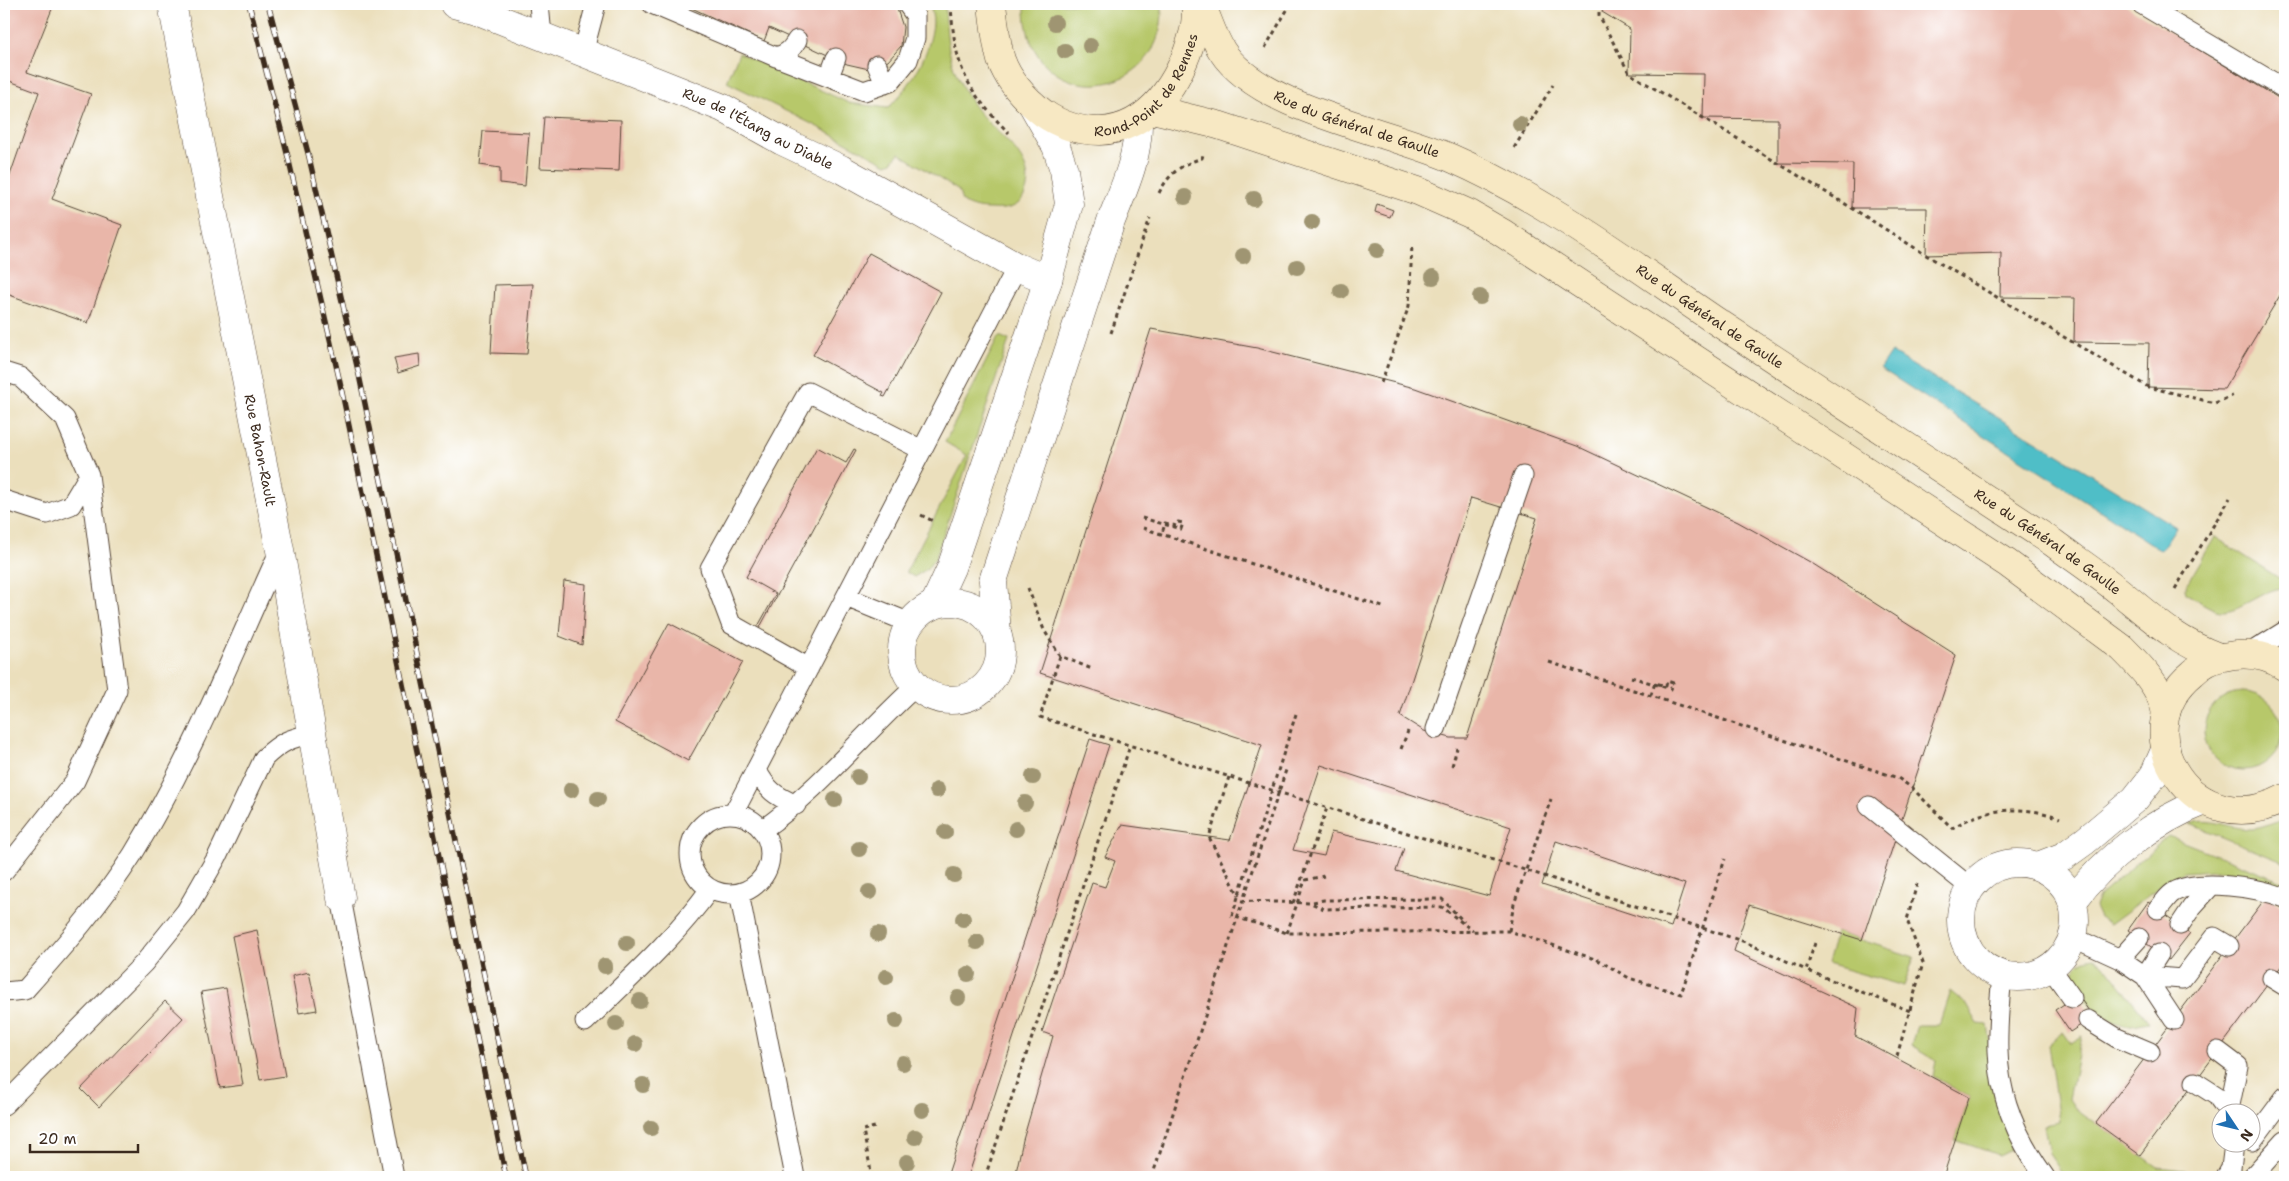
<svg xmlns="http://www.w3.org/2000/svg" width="2289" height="1181" font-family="'Shantell Sans',sans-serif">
  <rect width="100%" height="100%" fill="#fff"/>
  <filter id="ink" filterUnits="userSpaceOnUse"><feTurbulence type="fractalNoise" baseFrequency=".02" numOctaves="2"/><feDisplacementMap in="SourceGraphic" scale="10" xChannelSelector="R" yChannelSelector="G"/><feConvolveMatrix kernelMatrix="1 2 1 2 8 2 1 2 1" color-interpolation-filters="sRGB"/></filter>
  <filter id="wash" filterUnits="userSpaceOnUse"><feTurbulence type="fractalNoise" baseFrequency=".0096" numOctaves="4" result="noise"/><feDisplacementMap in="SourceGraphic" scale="20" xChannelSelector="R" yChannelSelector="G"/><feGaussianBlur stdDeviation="1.12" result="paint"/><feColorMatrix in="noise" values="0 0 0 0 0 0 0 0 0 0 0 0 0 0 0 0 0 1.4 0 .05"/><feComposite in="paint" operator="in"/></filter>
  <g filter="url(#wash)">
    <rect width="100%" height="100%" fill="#ebdfbc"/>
    <!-- green -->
    <path fill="#b7c86b" stroke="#797944" d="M930,4H945C946,29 947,55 958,78C964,90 970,101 978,111C996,134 1041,161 1024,196C1018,209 1004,210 991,209C980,209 973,208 962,202L959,191L899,153L892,162L887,164L814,125L727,82L739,53L849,103L888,108C911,86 930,55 933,23C933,17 931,10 930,4Z
      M1025,4H1162C1167,108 1022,114 1025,4Z
      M999,336L1009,340L936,557L927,569L914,577L906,572L967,455L945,442Z
      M2215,537L2285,582V588C2264,587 2235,617 2216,610C2205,606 2195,598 2185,593L2184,589Z
      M2204 731a39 39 0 1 1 78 0a39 39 0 1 1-78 0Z
      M2285,819V863L2190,824C2208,816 2231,829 2251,829C2262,829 2275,822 2285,819Z
      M2168,836L2285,882V891L2216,870L2184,872L2168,881L2110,924L2100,918L2095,907L2099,896Z
      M1836,932L1914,957L1904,986L1827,964Z
      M2094,958L2106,967L2149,1022C2142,1023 2132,1026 2125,1025C2100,1021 2081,997 2072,975C2077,963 2082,960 2094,958Z
      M1950,991L1967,1005L1978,1024L1988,1025L1998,1099L2011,1149L1999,1155L1955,1140L1969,1097L1933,1076L1936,1061L1911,1046L1917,1025H1939Z
      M2063,1032L2071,1043L2082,1036L2069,1099L2075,1108L2158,1167L2201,1172L2203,1177H2065L2049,1154L2044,1125L2059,1122L2048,1044Z"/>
    <!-- water -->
    <path fill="#50bec7" stroke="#467472" d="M1891,352L2176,527L2161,550L1880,368Z"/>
    <g id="blocks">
      <!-- building -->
      <path fill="#e9b6a9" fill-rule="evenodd" d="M4,4H54L27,72L91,94L52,199L122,225L88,323L4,293V183L7,184L39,92L4,79Z
        M683,4H890L897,9L903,27L901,46L888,61L869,69L847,64L769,28L764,41Z
        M1606,4H2123L2285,102V287L2224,389L2148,387L2149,343L2074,342L2075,298L2000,297L2001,253L1926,255L1927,208H1852L1853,164L1778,163V119L1703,118L1704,74L1629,73L1630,29L1602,12Z
        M544,117L621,120L619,171L540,168Z
        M483,131L529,133L525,186L500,183V168L480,165Z
        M1377,204L1393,210L1390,217L1375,212Z
        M869,253L941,292L885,397L882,396L884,393L813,355Z
        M533,284L527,354L491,353L495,285Z
        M1151,329L1257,348L1415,388L1577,446L1738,522L1810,562L1956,655L1862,940L1749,905L1734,951L1858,1008L1855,1036L1969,1097L1943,1177H1015L1023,1140L1053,1036L1042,1032L1092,883L1105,887L1115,861L1105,857L1122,825L1230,840L1262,745L1040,673ZM1471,498L1537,518L1467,738H1451L1424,731L1400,716ZM1321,765L1511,827L1489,896L1396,871L1404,848L1331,832L1324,856L1293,850ZM1556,841L1685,884L1671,927L1542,885Z
        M419,354L420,366L398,373L394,358Z
        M817,447L846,463L854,449L856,450L759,629L757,628L776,594L746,577Z
        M564,581L586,584L582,645L559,636Z
        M669,623L743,662L688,761L615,722Z
        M1090,739L1109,745L968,1177H947Z
        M2267,896L2285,909V961L2140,1155L2096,1123Z
        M2148,902L2190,933L2169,960L2128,930Z
        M257,930L285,1076L260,1080L232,936Z
        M309,972L317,1010L299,1013L292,976Z
        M226,988L243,1085L220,1088L201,992Z
        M2078,995L2093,1017L2070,1032L2055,1010Z
        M165,1001L183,1018L99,1107L81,1089Z"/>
    </g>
  </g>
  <g filter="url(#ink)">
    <use href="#blocks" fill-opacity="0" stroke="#554536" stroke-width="1"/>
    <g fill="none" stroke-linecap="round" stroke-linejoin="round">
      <!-- service casing -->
      <g stroke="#554536" stroke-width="21">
        <path id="service" d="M539,4L542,36
          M652,4L776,57L864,91L890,82L908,60L915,38V15L907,4
          M2141,4L2285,89
          M583,53L596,4
          M776,57C787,54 791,50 797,40
          M877,65L885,84
          M829,77L836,58
          M4,372L20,377L65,419L89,475L71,505L47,514L4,500
          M846,597L910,623
          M2248,654L2285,631
          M809,668L731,624L710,568L808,392L922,450
          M1436,729L1523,476
          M756,769C768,791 774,795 796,805
          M1869,806L1971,888
          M733,814L1017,267
          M690 854a40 40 0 1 1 80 0a40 40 0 1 1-80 0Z
          M762,830C820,789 864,733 916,686
          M4,871L75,781L117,690L89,475
          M739,893L795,1177
          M341,898L394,1177
          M2158,909C2163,904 2168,895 2174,892C2198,878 2261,888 2285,898
          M2180,925L2192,907L2211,886
          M2072,937L2120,959L2145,976L2174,1020
          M2159,954L2145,976L2182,979L2214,937L2229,946
          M2120,959L2139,938
          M2050,967L2072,998
          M2002,974C2000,999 1997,1025 1998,1051C1999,1098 2018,1140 2045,1177
          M2272,978L2285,986
          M4,992L25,990C63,947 102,903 133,854C192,758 233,652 280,550
          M2088,1020L2117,1038L2150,1052
          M585,1022C628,980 675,938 710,889
          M2218,1051L2238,1066L2229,1110
          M2195,1082L2217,1096L2230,1114
          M4,1105L144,963L186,911L217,857L264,758C281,742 290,738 312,734
          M2252,1141L2285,1097
          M2226,1177L2231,1168L2234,1144
          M2252,1177L2285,1140"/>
      </g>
      <!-- minor casing -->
      <g stroke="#554536" stroke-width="29">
        <g id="minor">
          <path id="s1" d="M172,4L280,550L341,898"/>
          <path id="s2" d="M454,4L476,10L723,108L782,141L841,169L1017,267L1048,280"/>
          <circle cx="951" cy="651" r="49"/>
          <path d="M934,605L951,568L1048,280L1069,204L1064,170L1056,146L1032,104"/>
          <path d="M997,633L993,581L1111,221C1124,188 1139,157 1138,120"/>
          <circle cx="2018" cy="920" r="57"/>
          <path d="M2038,866L2064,856L2085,841L2135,799L2154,775L2166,748"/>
          <path d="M2073,901C2105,858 2155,820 2205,801"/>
        </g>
      </g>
      <!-- secondary casing -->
      <g stroke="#554536" stroke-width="29">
        <g id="secondary">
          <path id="s3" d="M992,4C994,22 996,42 1001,60C1009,82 1025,99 1043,113C1060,125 1079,131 1100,131C1151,129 1181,79 1193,34C1196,25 1196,14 1196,4"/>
          <path id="s4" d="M1201,4C1208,19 1213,37 1222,51C1260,110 1387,130 1451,158C1545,199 1629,262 1713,319C1826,394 1939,468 2052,542C2075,559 2099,575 2120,592C2155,621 2176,641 2219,657"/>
          <path d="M1152,109L1218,125L1418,191L1470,214L1501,232L2007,563L2122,648C2141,667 2161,687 2166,713"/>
          <path d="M2285,667C2266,654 2245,652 2223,657C2212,659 2201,665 2193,673C2120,733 2195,847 2285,798"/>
        </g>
      </g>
      <!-- path -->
      <path stroke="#554536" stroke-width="3" stroke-dasharray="4 4" stroke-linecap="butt" d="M951,4C954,66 966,90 1009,133
        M1599,4V15L1629,73L1852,208L1926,255L2148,387L2215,403L2232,396
        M1265,48L1290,5L1289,4
        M1514,148L1553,85
        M1159,193C1169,173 1181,165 1202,158L1203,155
        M1111,333L1150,218
        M1381,383L1409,306L1412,245
        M921,515L933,521
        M1142,518L1181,529L1183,523L1178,522L1176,526L1165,523L1162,534
        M1143,528L1386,608
        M1028,588L1044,630L1060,656L1092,669
        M2175,589L2230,498
        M1060,656L1040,717L1547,877L1745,942L1806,970
        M1549,662L1898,778L1912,788L1952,828
        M1631,677L1671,689L1673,683L1667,681L1666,686L1655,683L1651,695
        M1296,714L1232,916L1287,933L1509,931L1598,960L1629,978L1681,994L1725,859
        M1401,749L1408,731
        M1452,766L1457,748
        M1229,777L1209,837L1239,896
        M1951,829C1984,807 2024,805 2060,818
        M1241,901L1311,903L1324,909L1442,907L1473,931
        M1313,902L1324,900L1442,899L1464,922
        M1293,903L1327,808
        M1509,931L1514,904L1551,799
        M1287,933L1305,880L1324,876
        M1815,943L1806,970L1910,1011
        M1897,1056L1923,963L1907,920L1918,880
        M872,1177L863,1130L875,1127
        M985,1177L1130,746
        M1152,1177L1286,770"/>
      <!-- service -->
      <use href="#service" stroke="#fff" stroke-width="19"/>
      <!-- minor -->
      <use href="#minor" stroke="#fff" stroke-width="28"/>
      <!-- secondary -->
      <use href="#secondary" stroke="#f7e8c3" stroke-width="28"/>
      <!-- rail casing -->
      <g stroke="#3b2a1e" stroke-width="5.5">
        <path id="rail" d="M249,4L288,157L339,378L506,1177
          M268,4L308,153L359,375L526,1177"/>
      </g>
      <!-- rail -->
      <use href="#rail" stroke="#fff" stroke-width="4" stroke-dasharray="11" stroke-linecap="butt"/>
    </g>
    <!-- trees -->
    <g fill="#9f9572">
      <circle cx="1055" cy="23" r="8"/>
      <circle cx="1090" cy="46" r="8"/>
      <circle cx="1065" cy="51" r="8"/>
      <circle cx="1520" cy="124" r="8"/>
      <circle cx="1185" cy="197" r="8"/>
      <circle cx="1254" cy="199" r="8"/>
      <circle cx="1312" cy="222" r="8"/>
      <circle cx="1377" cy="250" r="8"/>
      <circle cx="1243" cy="256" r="8"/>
      <circle cx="1297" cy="267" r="8"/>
      <circle cx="1433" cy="277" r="8"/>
      <circle cx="1341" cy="291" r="8"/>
      <circle cx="1480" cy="297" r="8"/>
      <circle cx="858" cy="777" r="8"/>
      <circle cx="1033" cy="777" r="8"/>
      <circle cx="571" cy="790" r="8"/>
      <circle cx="937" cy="790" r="8"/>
      <circle cx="598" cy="799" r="8"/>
      <circle cx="835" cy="800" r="8"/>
      <circle cx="1025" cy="803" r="8"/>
      <circle cx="1016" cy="829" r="8"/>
      <circle cx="945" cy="832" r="8"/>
      <circle cx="859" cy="849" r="8"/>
      <circle cx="954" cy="875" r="8"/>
      <circle cx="869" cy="892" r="8"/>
      <circle cx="963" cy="919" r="8"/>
      <circle cx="878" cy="934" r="8"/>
      <circle cx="977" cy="942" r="8"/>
      <circle cx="627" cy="943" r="8"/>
      <circle cx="605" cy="966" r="8"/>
      <circle cx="968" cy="974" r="8"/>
      <circle cx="886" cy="977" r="8"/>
      <circle cx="958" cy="998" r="8"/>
      <circle cx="640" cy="1001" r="8"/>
      <circle cx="896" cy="1021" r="8"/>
      <circle cx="616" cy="1024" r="8"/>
      <circle cx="635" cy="1044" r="8"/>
      <circle cx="903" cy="1063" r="8"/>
      <circle cx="643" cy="1085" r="8"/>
      <circle cx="922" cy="1110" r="8"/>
      <circle cx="651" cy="1128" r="8"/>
      <circle cx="915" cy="1137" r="8"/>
      <circle cx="907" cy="1162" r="8"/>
    </g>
  </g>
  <g text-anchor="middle" stroke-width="4" stroke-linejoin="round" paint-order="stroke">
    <!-- street labels -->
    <g font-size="14" fill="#3b2a1e" stroke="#fff">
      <text dy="5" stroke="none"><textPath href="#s3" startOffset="255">Rond-Point de Rennes</textPath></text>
      <text dy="5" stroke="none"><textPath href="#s4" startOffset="208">Rue du Général de Gaulle</textPath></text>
      <text dy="5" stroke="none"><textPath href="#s2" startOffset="329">Rue de l'Étang au Diable</textPath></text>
      <text dy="5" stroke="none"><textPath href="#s4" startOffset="612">Rue du Général de Gaulle</textPath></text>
      <text dy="5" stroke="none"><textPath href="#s1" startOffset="455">Rue Bahon-Rault</textPath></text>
      <text dy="5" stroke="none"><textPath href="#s4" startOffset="1018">Rue du Général de Gaulle</textPath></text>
    </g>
  </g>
  <!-- margin -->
  <rect width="2289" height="1181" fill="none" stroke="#fff" stroke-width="20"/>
  <!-- north arrow -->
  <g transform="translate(2236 1128) rotate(125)"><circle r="24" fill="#ffffff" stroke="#b1aaa5"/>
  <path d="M0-4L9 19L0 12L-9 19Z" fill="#1f6fb2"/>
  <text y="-8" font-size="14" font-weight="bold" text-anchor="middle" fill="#3b2a1e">N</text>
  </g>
  <!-- scale -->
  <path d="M30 1144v8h108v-8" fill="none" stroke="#3b2a1e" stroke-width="2.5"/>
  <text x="38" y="1144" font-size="15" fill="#3b2a1e" stroke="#ffffff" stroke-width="4" paint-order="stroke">20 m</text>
</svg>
